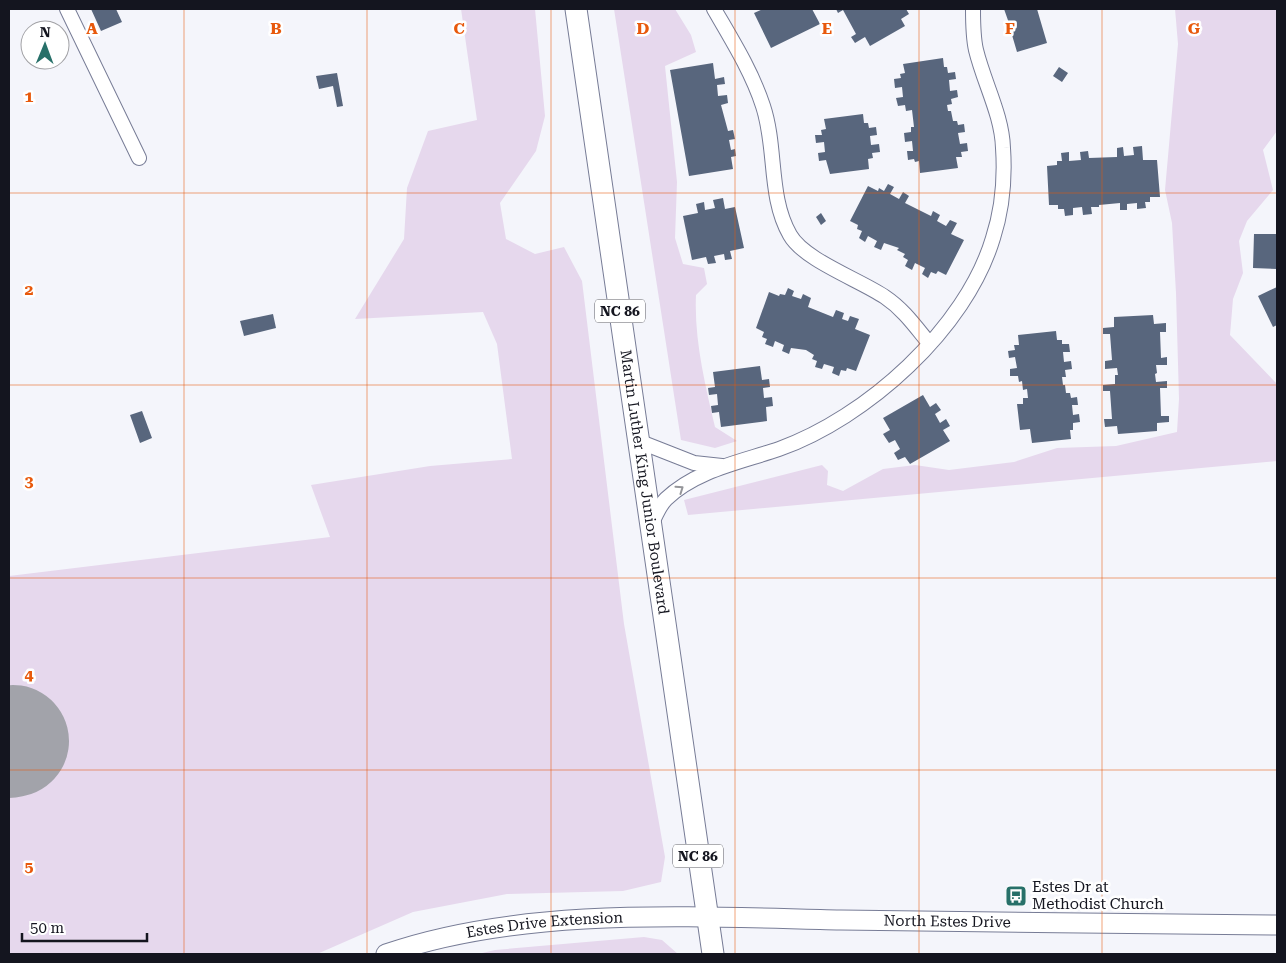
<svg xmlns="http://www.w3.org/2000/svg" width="1286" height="963" font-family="'Roboto Serif',serif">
  <rect width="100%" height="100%" fill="#f4f5fb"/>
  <!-- green -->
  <path fill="#e6d8ed" d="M461,9H535L545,116L536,151L500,203L506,239L535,254L564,247L582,281L624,624L665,857L661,882L623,891L507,894L413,912L317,954H9V576L330,537L311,485L430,466L512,459L497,344L483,312L355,319L404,239L407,188L428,131L477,120Z
    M614,9H675L691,35L696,52L665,66L677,182L675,238L683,264L704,268L707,284L696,295C694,339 705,384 715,427L737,441L715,448L681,440Z
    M1175,9H1277V131L1263,150L1273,190L1247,221L1239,241L1243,273L1233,299L1230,335L1277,384V461L688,515L684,500L822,465L828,471L827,485L843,491L883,469L915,465L949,470L1014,462L1057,448L1116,446L1177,432L1179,399L1176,293L1172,223L1165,190L1178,44Z
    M644,937L662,940L678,954H478L495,950Z"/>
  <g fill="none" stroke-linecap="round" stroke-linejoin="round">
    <!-- runway -->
    <path stroke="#a2a3aa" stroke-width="112" d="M9,742L13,741"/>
  </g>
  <!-- building -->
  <path fill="#58667d" d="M91,9H116L122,22L101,31Z
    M763,9H812L820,24L771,48L754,13Z
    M836,9H906L909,14L901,19L905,26L870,46L865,37L855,43L851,37L856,34L843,10L838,13Z
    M1004,9H1037L1047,43L1017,52L1012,35L1009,36L1007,27L1010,26Z
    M943,58L944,67H947L948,73L955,72L956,79L949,80L950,91L957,90L958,97L951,99L952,104L947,105L948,111H951L953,121H957L958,125L964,124L965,132L958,133L960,144L967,143L968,151L961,152L962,157H956L958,168L920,173L919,161L915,162L914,159L908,160L907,151H913L912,141L905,142L904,133L911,132V127H914L912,110L906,111L905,105L898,106L896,98L903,97L902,87L895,88L894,79L901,78L900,74L905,73L903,64Z
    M713,63L715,79L724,77L725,84L717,85L718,96L727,95L728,103L721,105L728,131L733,130L735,139L729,140L731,150L735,149L736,156L731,157L733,169L689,176L670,70Z
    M1059,67L1068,73L1062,82L1053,76Z
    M337,73L343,106L337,107L333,86L319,89L316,76Z
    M863,114L864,123H868L869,128L876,127L877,135L870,136L871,145L879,144L880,152L872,153L873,158L868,159L869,169L830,174L826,160L819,161L818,153L825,152L824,142L816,143L815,135H822L821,130L826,129L824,119Z
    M1142,146L1143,160H1157L1160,197H1150V202H1145L1146,208L1137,209V203L1127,204V210H1120V203L1099,205V207H1091L1092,214L1083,215L1082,207L1073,208V215L1065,216L1064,209H1058V205H1049L1047,166L1057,165V161H1062L1061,153L1069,152V161L1081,160L1080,152L1088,151L1089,158L1117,157V148L1123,147L1124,156L1134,155L1133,147Z
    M888,184L894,187L890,194L899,199L903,192L909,196L905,203L931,216L933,211L940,215L937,221L946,226L950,220L957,223L951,234L964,240L946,275L938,271L936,274L931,272L928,278L922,274L925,268L915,263L912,270L905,266L908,260L903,257L905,254L897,250L899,248L884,243L881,250L874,247L877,241L868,236L865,242L859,238L862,231L857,229L858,225L850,221L868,186L878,191L879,188L884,191Z
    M723,198L725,209L735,207L744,248L730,251L732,259L725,260L724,254L714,256L716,263L708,264L706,257L692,260L683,216L698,213L696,204L704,202L705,210L715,208L713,200Z
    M821,213L826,221L821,225L816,217Z
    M1254,234H1277V269L1253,268Z
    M1277,287V325L1273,327L1258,296Z
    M788,288L794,291L792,296L801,299L803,294L811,298L808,307L833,317L836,310L844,313L842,319L848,321L850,316L859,319L855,329L870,335L856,371L847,368L846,371L841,370L839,376L832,373L834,367L824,364L822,369L815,367L817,361L812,359L814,355L806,350L791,348L789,354L782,351L784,345L775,341L773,347L765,344L767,339L762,337L764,332L756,328L769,292L779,296L780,294L785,295Z
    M273,314L276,328L244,336L240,321Z
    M1153,315L1154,324L1166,323V332H1160L1161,358L1167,357V365H1156L1157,373L1155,374L1156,382L1167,381V388H1160L1161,416H1169V422L1157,423V431L1118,434L1117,426L1105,427L1104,419H1112L1110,391H1103V385L1115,384V375H1118L1117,368L1105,369V361L1112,360L1110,334H1103V328L1114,327V317Z
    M1056,331L1057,340H1062V344H1069L1070,352H1063L1064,362L1071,361L1072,369L1065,370L1066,377H1062L1063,385H1065L1066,393H1070L1071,398L1077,397L1078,405H1072L1073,415L1079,414L1080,422L1073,423V430H1070L1071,439L1032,443L1030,429L1020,430L1017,404H1023V398H1028L1027,389L1023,390L1022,381L1019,382L1018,376H1010V369L1017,368L1015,357L1009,358L1008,351L1015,350L1014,345H1019L1018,335Z
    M760,366L762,380L769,379L770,387L763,388L764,398L772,397L773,406L766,407L767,421L721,427L719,412L712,413L711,406L718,405L717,394L709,395L708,388L715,387L713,372Z
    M923,395L930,407L936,403L941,410L935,414L940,423L946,419L950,426L943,430L950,441L910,464L905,457L898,460L894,453L900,449L895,440L889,443L883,434L890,430L883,418Z
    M142,411L152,438L140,443L130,415Z"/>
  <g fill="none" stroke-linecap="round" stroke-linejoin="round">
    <!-- street casing -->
    <g stroke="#777c96" stroke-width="16">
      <path id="street" d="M67,9L139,158
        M714,9C732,40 752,72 763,106C777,148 768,197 790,235C804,260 860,280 885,297C903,309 915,326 929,343
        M638,441L694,463L722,466
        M651,525C655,517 659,506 666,499C696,470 741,462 779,449C866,418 966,329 993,238C1002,210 1005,177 1003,148C1002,115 984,83 976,50C973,37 973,23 973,9"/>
    </g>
    <!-- secondary casing -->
    <g stroke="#777c96" stroke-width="21">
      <g id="secondary">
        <path id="s1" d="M386,954C525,906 695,917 841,920C986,922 1132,924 1277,925"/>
      </g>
    </g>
    <!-- primary casing -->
    <g stroke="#777c96" stroke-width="23">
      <g id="primary">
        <path id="s2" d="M576,9L713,954"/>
      </g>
    </g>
    <!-- street -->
    <use href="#street" stroke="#fff" stroke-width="14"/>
    <!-- secondary -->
    <use href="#secondary" stroke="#fff" stroke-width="19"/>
    <!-- primary -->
    <use href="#primary" stroke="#fff" stroke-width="21"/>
  </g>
  <!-- one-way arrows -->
  <defs><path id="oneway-chevron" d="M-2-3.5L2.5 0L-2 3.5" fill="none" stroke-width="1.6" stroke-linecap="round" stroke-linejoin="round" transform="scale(1.25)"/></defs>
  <use stroke="#95969a" href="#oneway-chevron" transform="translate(680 489) rotate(-35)"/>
  <!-- grid -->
  <path fill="none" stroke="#e8590c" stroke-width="1" stroke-opacity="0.55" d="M184,9V954M367,9V954M551,9V954M735,9V954M919,9V954M1102,9V954M9,193H1277M9,385H1277M9,578H1277M9,770H1277"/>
  <!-- icons -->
  <defs>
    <g id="bus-square" transform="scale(1.125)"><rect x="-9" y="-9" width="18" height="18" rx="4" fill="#277069" stroke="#fff"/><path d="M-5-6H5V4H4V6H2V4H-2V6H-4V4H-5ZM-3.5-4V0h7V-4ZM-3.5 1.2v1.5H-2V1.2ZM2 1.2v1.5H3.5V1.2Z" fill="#fff"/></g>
  </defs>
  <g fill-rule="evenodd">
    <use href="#bus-square" x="1016" y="896"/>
  </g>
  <g text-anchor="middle" stroke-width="5" stroke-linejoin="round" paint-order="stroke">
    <!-- shield labels -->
    <g fill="#fff" stroke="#5a5b62" stroke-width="1">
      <rect x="595" y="299.5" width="50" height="23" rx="4"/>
      <rect x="673" y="844.5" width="50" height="23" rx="4"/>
    </g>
    <g font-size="14" font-weight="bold" fill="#14151f">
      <text x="620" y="316">NC 86</text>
      <text x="698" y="861">NC 86</text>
    </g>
    <!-- street labels -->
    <g font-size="15" fill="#14151f" stroke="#fff">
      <text dy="5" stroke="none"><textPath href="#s2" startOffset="478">Martin Luther King Junior Boulevard</textPath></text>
      <text dy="5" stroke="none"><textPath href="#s1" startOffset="565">North Estes Drive</textPath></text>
      <text dy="5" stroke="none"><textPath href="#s1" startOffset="162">Estes Drive Extension</textPath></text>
    </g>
    <!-- poi labels -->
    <g font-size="15" fill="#14151f" stroke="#fff" text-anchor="start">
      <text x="1032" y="892">Estes Dr at<tspan x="1032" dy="17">Methodist Church</tspan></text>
    </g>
  </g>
  <g font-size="16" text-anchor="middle" font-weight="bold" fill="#e8590c" stroke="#fff" stroke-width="5" stroke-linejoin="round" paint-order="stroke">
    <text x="92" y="34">A</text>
    <text x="276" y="34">B</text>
    <text x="459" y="34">C</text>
    <text x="643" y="34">D</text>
    <text x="827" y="34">E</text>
    <text x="1010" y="34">F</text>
    <text x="1194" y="34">G</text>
    <text x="29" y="102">1</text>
    <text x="29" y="295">2</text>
    <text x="29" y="487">3</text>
    <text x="29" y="680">4</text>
    <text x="29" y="872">5</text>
  </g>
  <!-- border -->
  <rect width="1286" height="963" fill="none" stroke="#14151f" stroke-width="20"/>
  <!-- north arrow -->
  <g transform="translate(45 45) rotate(1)"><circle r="24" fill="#ffffff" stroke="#a1a1a5"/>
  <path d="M0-4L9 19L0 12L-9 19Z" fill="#277069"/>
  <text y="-8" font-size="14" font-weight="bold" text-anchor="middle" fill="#14151f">N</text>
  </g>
  <!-- scale -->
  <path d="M22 933v8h125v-8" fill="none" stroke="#14151f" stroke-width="2.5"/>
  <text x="30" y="933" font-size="15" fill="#14151f" stroke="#ffffff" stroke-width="4" paint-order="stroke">50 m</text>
</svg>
